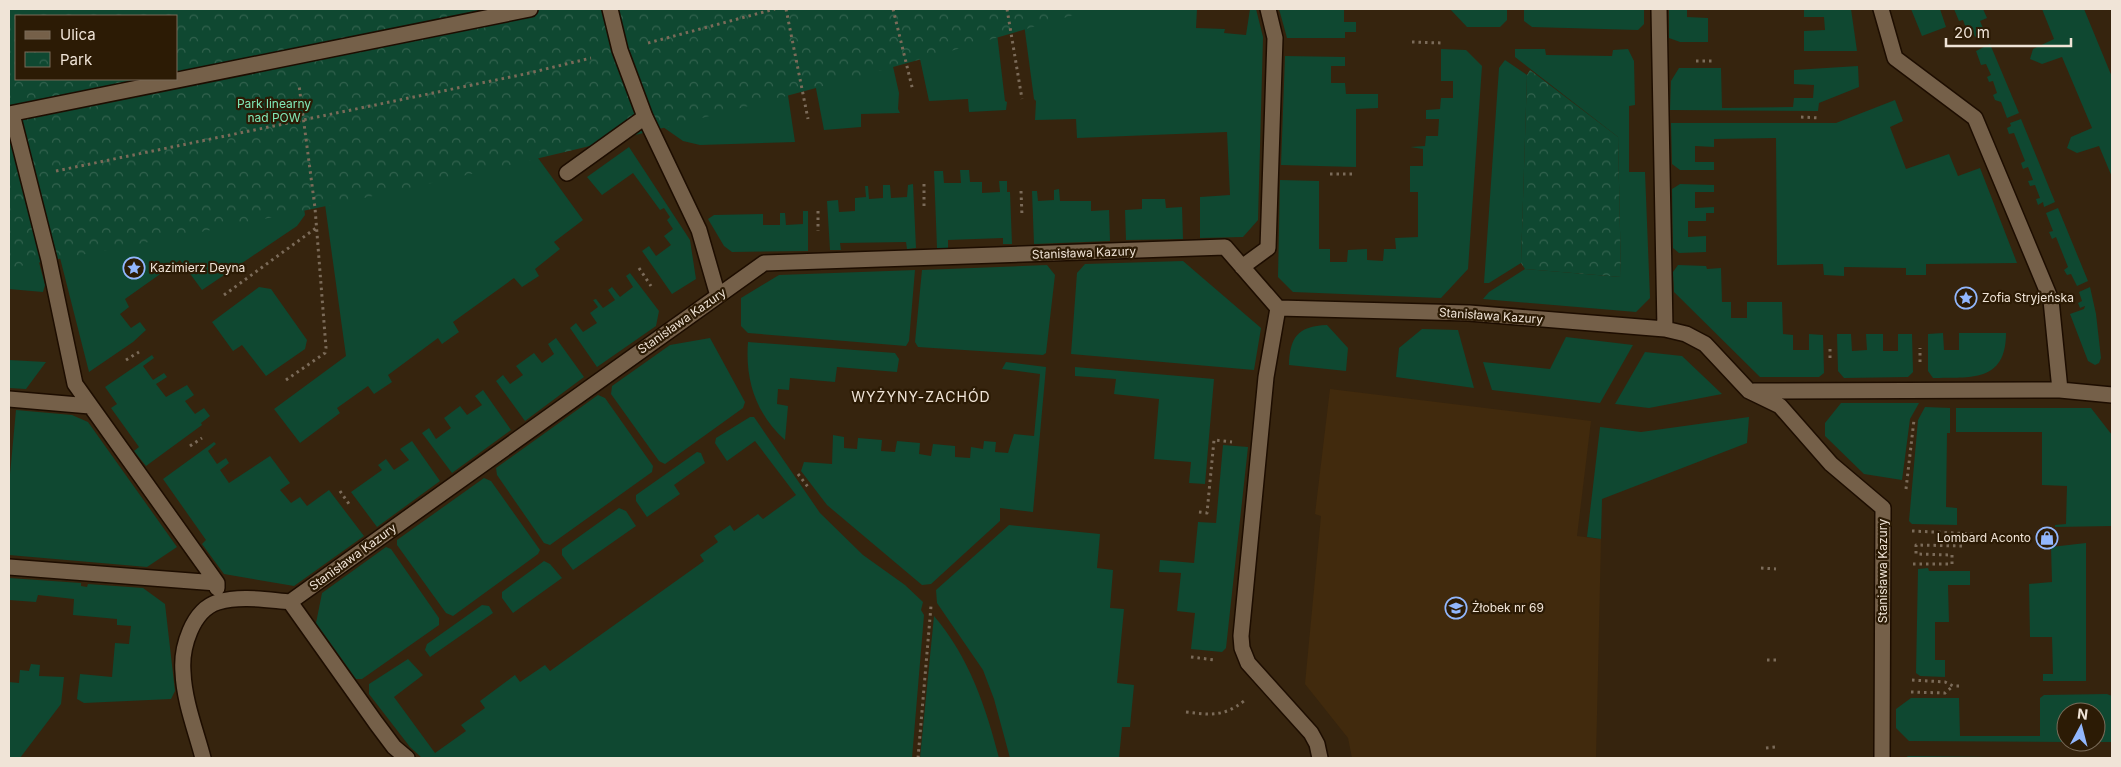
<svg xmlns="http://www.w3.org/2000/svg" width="2121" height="767" font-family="Inter,sans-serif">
  <defs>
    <pattern id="park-crowns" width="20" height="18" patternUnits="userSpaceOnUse" patternTransform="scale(1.25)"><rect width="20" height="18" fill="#0f4831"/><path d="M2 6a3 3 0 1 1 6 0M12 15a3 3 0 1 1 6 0" fill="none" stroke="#32624e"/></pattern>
  </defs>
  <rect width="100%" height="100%" fill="#36240e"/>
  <!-- built -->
  <path fill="#412a0d" d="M1330,389L1591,421L1577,536L1601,539L1596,758H1352L1348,738L1305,684L1321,516L1315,514Z"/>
  <!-- green -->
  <path fill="#0f4831" d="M880,9L899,93L898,109L900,113L861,114V127L824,130L807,42Z
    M1022,9H1197L1196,28L1225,29L1224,33L1246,35L1250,9H1256L1263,37L1258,220L1243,237L1200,238V197L1230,195L1227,132L1077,138L1076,119L1035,120L1036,101L1034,99Z
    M1279,9H1344V22H1356V32H1345V38H1287Z
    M1450,9H1507V20L1500,27H1467Z
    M1524,9H1644V24L1638,30L1532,27L1524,21Z
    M1669,9H1687V17L1708,18V42H1680L1669,38Z
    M1804,9H1851L1857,51H1804V31L1825,30L1824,17H1804Z
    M1911,9H1940L1946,27L1922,36Z
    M1954,9H1983L1987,18L1980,21L1985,33L1975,37L1972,29L1967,31L1963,20L1959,21Z
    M2042,9H2084L2112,77V177L2099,146L2077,153L2067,148L2071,137L2092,128L2062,57L2042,64L2030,59L2033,49L2054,39Z
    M996,25L1005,101L1007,102L1006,110L969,112L968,99L929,101L917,45Z
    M1990,44L2019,113L2007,118L2001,102L1995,100L1993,95L1997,93L1993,81L1989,82L1987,77L1991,75L1986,64L1981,65L1976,51Z
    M1441,49L1466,50L1482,66L1468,269L1441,298L1293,292L1278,277L1280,180L1319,181V249H1330V262H1347L1348,250L1367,249V260L1383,261L1384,249H1396L1395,238L1418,237V192H1410V166H1423V149L1410,147L1425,146L1426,136H1438L1439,119H1426V110L1440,109L1441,98H1453V81H1441Z
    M1515,49H1545L1546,55L1612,56L1613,50L1628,49L1634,61L1635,105L1629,106V172H1645L1650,298L1636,312L1483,299L1489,292L1525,269L1621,277L1618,137L1515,57Z
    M1285,56L1345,57V66H1331V83H1345L1346,94H1378V108L1356,109V167L1281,165Z
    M1505,60L1527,75L1521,263L1489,283H1484L1499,68Z
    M1858,66L1859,87L1819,103L1818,111L1670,110L1671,81L1679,68H1721L1722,108L1793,107L1794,98H1813L1814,85L1794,84V70Z
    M786,82L795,142L700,145L683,141L663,127Z
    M1895,100L1903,121L1890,127L1906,169L1949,154L1958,176L1980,168L2017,263L1926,264V275H1906V268L1844,267V276L1824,275L1823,264L1777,265L1776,138L1714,139V147L1695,146V162H1714V170H1680L1672,164L1671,123H1836Z
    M2021,119L2055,202L2044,207L2043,202L2038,205L2036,199L2040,198L2035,185L2030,186L2028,181L2033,180L2028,167L2023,169L2021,163L2025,161L2014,133L2009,134L2007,128L2011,126L2010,123Z
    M530,147L583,220L554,242L560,249L535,269L539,276L522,287L514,278L453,322L459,332L442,344L438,338L388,375L392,382L374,394L368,386L337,408L340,413L300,443L274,409L346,356L319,161Z
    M629,147L690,240L696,279L672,294L642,251L649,246L656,256L671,245L664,236L673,229L667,220L670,217L664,208L660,210L633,173L602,195L587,177Z
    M960,170H969L970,182H982V193L1000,192L999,181H1007V192H1010L1012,244H1003V238L948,240V248H937L934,171H943L944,183H961Z
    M913,184L916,248L907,249L906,242L840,243L841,250H830L827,201L838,200L839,212L855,211V198L866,197L865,186H868L869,199L883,198V185H890L891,198L907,197L908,185Z
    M1680,184L1714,185V192H1695V208L1714,207V213H1706V221H1688V237L1706,236V252L1679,253L1673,248L1672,189Z
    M42,187L302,193L305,215L297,226L202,290L180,260L125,299L129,307L120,314L131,328L140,322L146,330L133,342L89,372Z
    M1059,189L1060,201H1091V211L1109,210L1110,241L1034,244L1032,191H1037L1038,201L1054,200V190Z
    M1142,199H1165L1166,208L1182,207L1183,239L1126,240L1125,210L1142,209Z
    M2058,208L2088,281L2077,286L2071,274L2067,275L2064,270L2068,267L2056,237L2052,239L2049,232L2053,231L2046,213Z
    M803,211H808V251L732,252L724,246L708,219L714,215L763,214V225H780V213H785L786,225L803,224Z
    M9,221L32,236L45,285L43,292L9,289Z
    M1183,261L1261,328L1254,370L1071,354L1077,273L1085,264Z
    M1047,265L1055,275L1046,353L1043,355L918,347L915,342L922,270Z
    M1678,265L1706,266L1707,269L1721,268L1722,302H1731V318H1747V302H1782L1783,334L1793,335V350H1809V334L1823,335L1824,373L1819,377H1760L1674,292L1673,272Z
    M915,270L909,341L906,346L748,333L741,326V298L779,275Z
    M630,273L659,311L656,326L597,367L570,328L576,323L583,332L597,323L590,313L598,307L593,300L596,299L603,308L615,300L608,290L612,287L620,297L633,287L626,276Z
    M259,287L271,289L307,340L305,349L266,376L242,345L233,351L212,322Z
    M2090,287L2096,314L2101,358L2099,363L2095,365L2088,361L2070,314L2084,309L2085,306L2080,308L2078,303L2082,301L2079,292Z
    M1327,325L1348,348L1346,371L1289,365C1290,338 1297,326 1327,325Z
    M1422,329L1458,330L1474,388L1396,377L1399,348Z
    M1943,333L1944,350H1959V333H2006C2006,383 1970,377 1933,378L1928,371V334Z
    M1837,334H1851L1852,351L1867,350L1866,334H1883V351H1898V334H1912L1913,372L1908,377L1844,378L1838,371Z
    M1566,337L1633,345L1600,403L1492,390L1483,362L1550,369Z
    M556,338L584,377L525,421L496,381L503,375L510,384L523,375L516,366L534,353L542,363L554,354L548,344Z
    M710,338L745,402L743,408L665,464L659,461L611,394L612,386L670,345Z
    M748,342L895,353L899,359L897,372L837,367L835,382L790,378L789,390L778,389L777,404L788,406L785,440C756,414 745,380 748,342Z
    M1645,352L1682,356L1722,394L1649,408L1615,404Z
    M152,355L154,358L143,366L153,380L164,373L167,377L156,384L166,397L187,385L194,395L185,401L195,414L204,408L210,416L201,423L202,425L146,466L134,451L139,447L111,408L117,404L105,387Z
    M9,360L46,362L26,389L9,388Z
    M1006,362L1046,367L1033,512L1000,508V521L931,584L922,585L827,505L801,471L804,462L832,464L833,435L844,437V448L857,449L858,438L882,440L881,451L895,452L897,441L920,443L919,454L931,456L933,444L955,446V457L970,458L971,447L983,449L984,441L996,442L995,452L1008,453L1014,434L1034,436L1040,374L1002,369Z
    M1075,367L1214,379L1205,484L1189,483L1191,462L1154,459L1159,399L1114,394L1116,379L1075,376Z
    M483,390L511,430L452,473L422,433L429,428L436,439L451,428L444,418L460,406L467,415L482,405L475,396Z
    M598,395L605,398L653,466L652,472L550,545L544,543L497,475L496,468Z
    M1841,403H1919L1910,419L1902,480L1864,474L1825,436V423Z
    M1925,407L1950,408V433H1947L1946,507L1957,508V525L1912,524L1909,521L1918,420Z
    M1956,408H2091L2112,435V526L2055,527V525L2066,524L2067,486L2042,485V432H1956Z
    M16,410L72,415L88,422L177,547L147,567L9,555V485Z
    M750,417H754L820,513L863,555L905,585L923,602L921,610L924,615L912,758H422L410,747L369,694V684L408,659L423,675L394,697L435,753L466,731L461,725L485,708L480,701L515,675L520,682L545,665L550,671L704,561L700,555L718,542L714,536L730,525L734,531L758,514L763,519L796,495L755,441L727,461L715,443L716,438Z
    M1749,417L1747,443L1602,499L1601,539L1587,537L1600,427L1641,432Z
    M412,441L440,481L377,527L351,492L382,470L378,465L386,459L394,470L409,460L400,449Z
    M214,442L216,444L208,451L217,464L226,458L229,463L220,470L229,483L270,456L290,483L280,490L291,503L300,497L307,506L329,490L364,536L294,586L224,574L202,544L206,540L163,479Z
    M1223,445L1248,447L1226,648L1222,652L1191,649L1195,613L1177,611L1181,573L1159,572L1160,560L1194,563L1198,522L1216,523Z
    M697,452L701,453L705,463L674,485L680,494L647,517L636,501V495Z
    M484,478L491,481L540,550L538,554L453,616L446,613L397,545V540Z
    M619,508L626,511L636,526L573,570L562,555V549Z
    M1009,525L1100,534L1097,568L1113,570L1110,608L1124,609L1117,683L1134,685L1130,727H1122L1119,758H1010L994,699L983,670L937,603L936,590Z
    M2086,543V681H2043V674H2053L2052,637H2030L2029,584L2052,582L2051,547Z
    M386,547L391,549L439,618V625L362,679H356L316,623L322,593Z
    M544,561L550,564L562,578L513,613L502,598V592Z
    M1928,568L1929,571H1970V585H1948L1949,622H1935V660H1945V677L1920,676L1916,673L1918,569Z
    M9,578L81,583V586L87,587L88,584L143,588L165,604L175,691L171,699L84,703L77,699L80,674L112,677L115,643L129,644L131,626L117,625V619L73,615L74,599L38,595L36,602L9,600Z
    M482,605L489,606L493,613L430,657L425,650L427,644Z
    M934,616C969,657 986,707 999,758H920Z
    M31,664L40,665L39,676L64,677L61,704L20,758H9V682L19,683L20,670L29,671Z
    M2107,694L2112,696V742H2096V712H2066V742L1909,741L1896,728V709L1911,698H1959L1960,736H2040V698L2044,695Z
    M1908,756L2089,758H1905Z"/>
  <!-- park -->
  <path fill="url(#park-crowns)" fill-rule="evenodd" d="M9,9H1094C738,116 375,203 9,268ZM16,16H176V79H16Z
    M1530,70L1618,137L1621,277L1525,269L1521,263L1527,75Z"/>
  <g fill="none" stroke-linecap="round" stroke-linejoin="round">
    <!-- minor casing -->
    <g stroke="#1d0d00" stroke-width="18">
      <path id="minor" d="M610,9L620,50L645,117L699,230L718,296
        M1659,9L1665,329
        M1881,9L1895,58L1975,118L2051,300L2060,390
        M9,114L530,9
        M12,114L49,260L75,384L217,583
        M567,173L645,117
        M1242,267L1268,248L1275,38L1268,9
        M1278,308L1266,377L1241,636L1242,648L1248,663L1311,733L1317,744L1320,758
        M1754,391L2060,390L2112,395
        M9,399L90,406
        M9,567L217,583V588
        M290,602L376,723L394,747L407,758
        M203,758C196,731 184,701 183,672C181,648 192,610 218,602C241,595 267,600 290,602L764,263L1225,247L1278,308L1469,313L1665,329L1686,334L1705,344L1749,391L1780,406L1831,464L1883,508L1882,758"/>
    </g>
    <!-- path -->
    <path stroke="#7b6b59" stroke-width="3" stroke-dasharray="2.5 4" stroke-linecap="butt" d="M786,9L808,119
      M893,9L913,91
      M1007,9L1022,99
      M1412,42L1442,43
      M648,43L775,9
      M1696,61H1714
      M1801,117L1819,118
      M56,171L525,74L591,58
      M1330,174H1356
      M924,184V207
      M1021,191L1022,216
      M818,211V231
      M639,268L651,286
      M224,295L316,228
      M1830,349V361
      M126,360L139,352
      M1920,362V348
      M286,380L325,353L326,348L315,208L299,85
      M190,446L202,438
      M798,474L808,487
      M1906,489L1914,420
      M340,491L349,504
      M1199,512L1207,513L1214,440L1232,442
      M1912,531L1975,534
      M1913,564H1952V555L1916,554V545L1964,546V533
      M1761,568L1776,569
      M1191,657L1215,660
      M1767,660H1776
      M1912,680L1945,682L1953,686H1962
      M1911,692L1945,693L1953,686
      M1186,712C1211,715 1223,717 1244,701
      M1766,748L1776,747
      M918,758L931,606"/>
    <!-- minor -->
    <use href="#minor" stroke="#756049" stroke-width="15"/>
  </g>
  <!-- icons -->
  <defs>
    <g id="sight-ring" transform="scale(1.125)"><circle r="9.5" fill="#2c1b05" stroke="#92b7fd" stroke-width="1.5"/><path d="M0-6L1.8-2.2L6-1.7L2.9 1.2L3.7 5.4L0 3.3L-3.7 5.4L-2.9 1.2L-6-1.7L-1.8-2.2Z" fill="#92b7fd"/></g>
    <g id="shop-ring" transform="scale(1.125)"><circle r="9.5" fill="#2c1b05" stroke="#92b7fd" stroke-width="1.5"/><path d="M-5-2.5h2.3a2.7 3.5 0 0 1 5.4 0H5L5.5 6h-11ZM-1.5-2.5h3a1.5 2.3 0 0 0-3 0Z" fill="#92b7fd"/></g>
    <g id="school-ring" transform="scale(1.125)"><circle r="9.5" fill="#2c1b05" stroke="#92b7fd" stroke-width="1.5"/><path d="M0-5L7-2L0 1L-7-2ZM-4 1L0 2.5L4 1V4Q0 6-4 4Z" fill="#92b7fd"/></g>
  </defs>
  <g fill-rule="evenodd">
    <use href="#sight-ring" x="134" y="268"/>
    <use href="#sight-ring" x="1966" y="298"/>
    <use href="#shop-ring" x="2047" y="538"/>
    <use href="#school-ring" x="1456" y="608"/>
  </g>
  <g text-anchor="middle" stroke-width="4.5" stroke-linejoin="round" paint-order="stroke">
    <!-- park labels -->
    <g font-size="12" fill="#80e8b7" stroke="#2c1b05">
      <text x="274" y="108">Park linearny<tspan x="274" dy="14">nad POW</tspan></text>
    </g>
    <!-- street labels -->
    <g font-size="12" fill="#f0e4d7" stroke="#2c1b05">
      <text transform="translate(1084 253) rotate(-2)" y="4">Stanisława Kazury</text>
      <text transform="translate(1491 316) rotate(4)" y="4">Stanisława Kazury</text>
      <text transform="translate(682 321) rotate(-35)" y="4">Stanisława Kazury</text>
      <text transform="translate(353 557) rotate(-36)" y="4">Stanisława Kazury</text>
      <text transform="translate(1883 571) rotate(-90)" y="4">Stanisława Kazury</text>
    </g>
    <!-- poi labels -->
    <g font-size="12" fill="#f0e4d7" stroke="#2c1b05" text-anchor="start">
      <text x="150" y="272">Kazimierz Deyna</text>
      <text x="1982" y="302">Zofia Stryjeńska</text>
      <text x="2031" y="542" text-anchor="end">Lombard Aconto</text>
      <text x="1472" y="612">Żłobek nr 69</text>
    </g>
    <!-- neighbourhood labels -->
    <g font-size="14" letter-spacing="1" fill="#f0e4d7" stroke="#2c1b05">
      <text x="921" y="402">WYŻYNY-ZACHÓD</text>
    </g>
  </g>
  <!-- border -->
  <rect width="2121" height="767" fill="none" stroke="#f0e4d7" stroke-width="20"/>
  <!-- legend -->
  <rect x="15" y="15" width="162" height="65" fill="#2c1b05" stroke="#7a6b59"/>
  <rect x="25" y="31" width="25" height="8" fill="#756049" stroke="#7a6b59"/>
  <text x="60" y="40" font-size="15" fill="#f0e4d7">Ulica</text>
  <rect x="25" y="52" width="25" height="15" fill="url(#park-crowns)" stroke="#7a6b59"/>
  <text x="60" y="65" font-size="15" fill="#f0e4d7">Park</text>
  <!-- north arrow -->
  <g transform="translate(2081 727) rotate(7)"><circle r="24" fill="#2c1b05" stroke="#7a6b59"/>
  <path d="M0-4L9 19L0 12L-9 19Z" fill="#92b7fd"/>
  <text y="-8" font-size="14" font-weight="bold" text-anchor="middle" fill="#f0e4d7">N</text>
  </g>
  <!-- scale -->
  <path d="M1946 38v8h125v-8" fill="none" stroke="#f0e4d7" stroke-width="2.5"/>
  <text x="1954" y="38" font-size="15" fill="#f0e4d7" stroke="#2c1b05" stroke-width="4" paint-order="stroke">20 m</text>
</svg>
